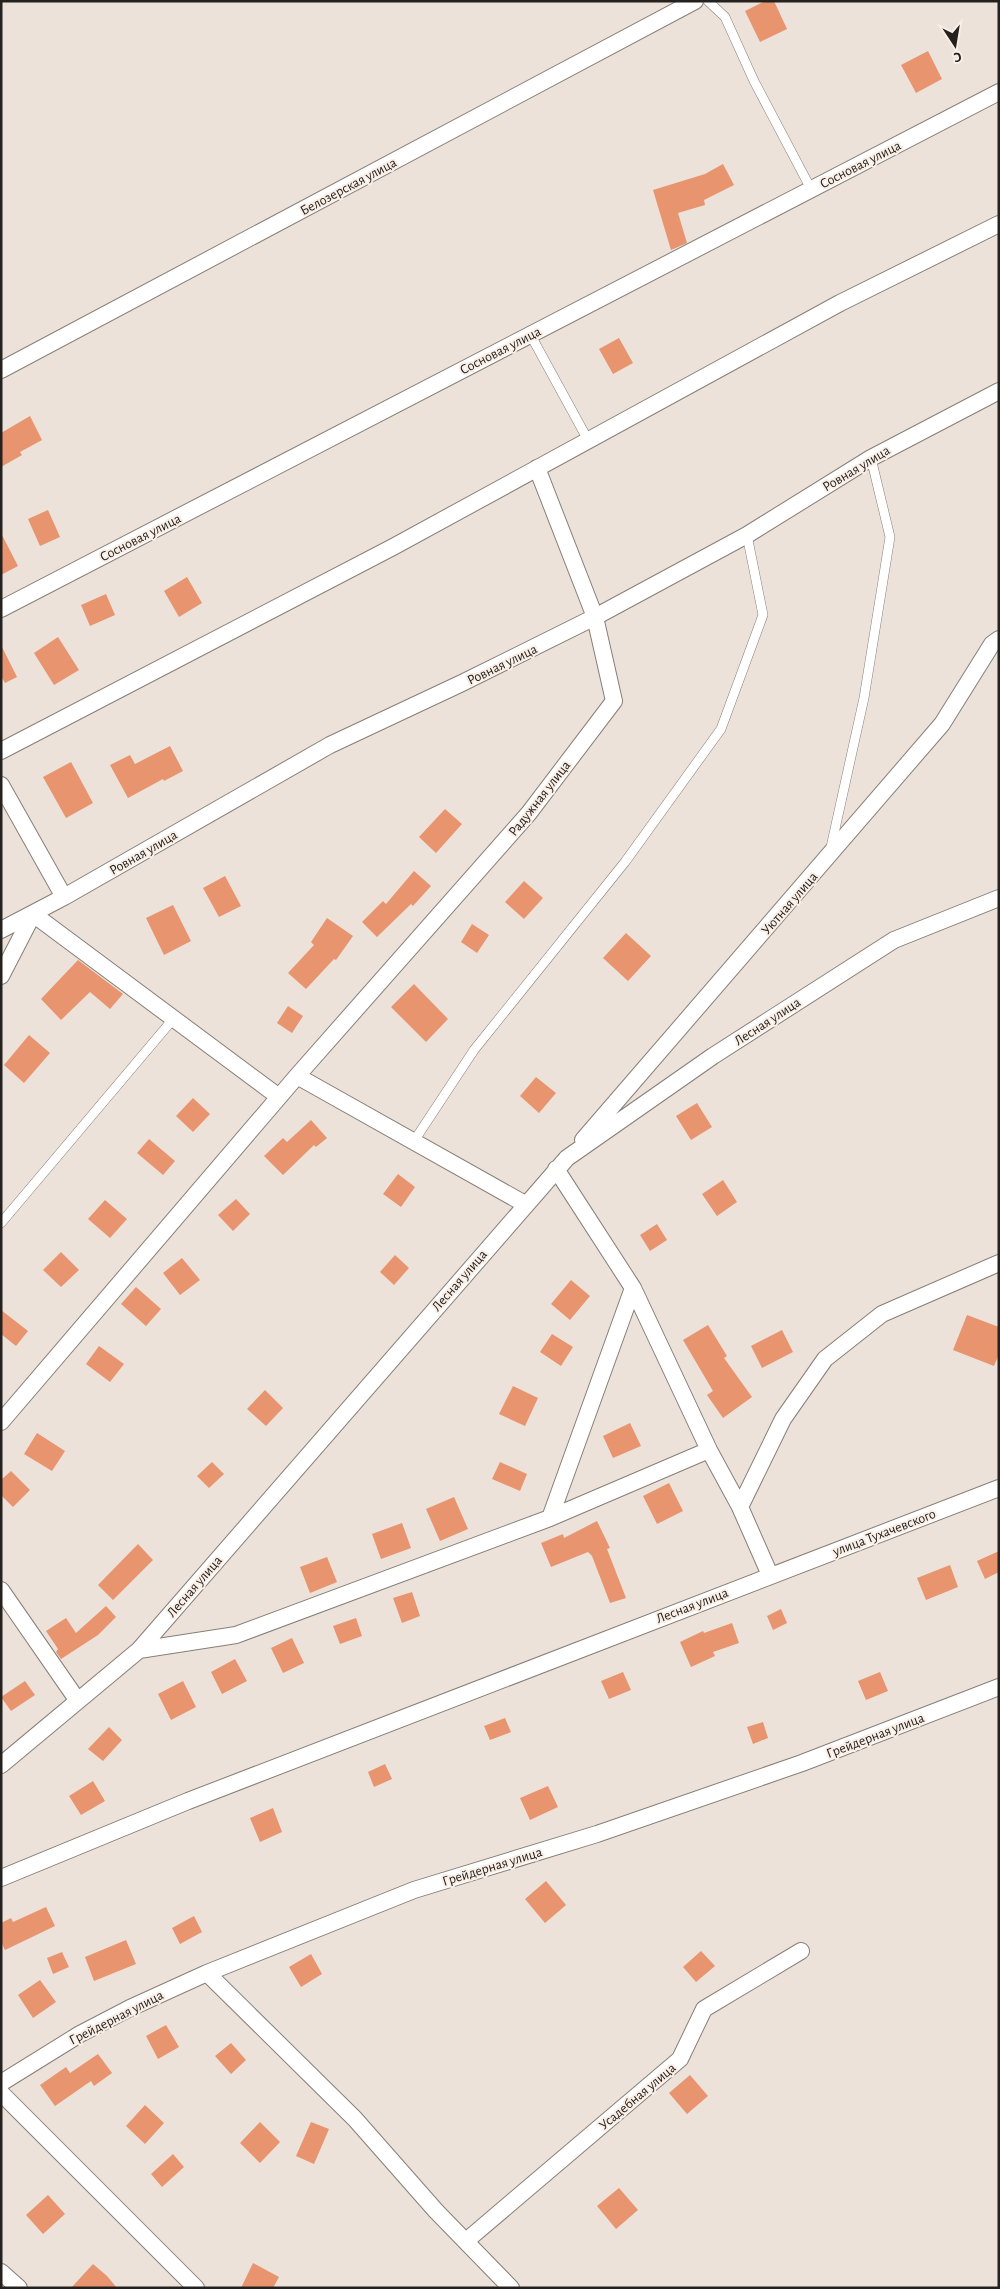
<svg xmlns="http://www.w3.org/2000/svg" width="1000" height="2289" font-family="'Alegreya Sans',sans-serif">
  <rect width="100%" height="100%" fill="#ece2da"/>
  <!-- building -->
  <path fill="#e7946f" d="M765,1H774L787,29L760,42L745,11Z
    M928,51L942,79L916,93L901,65Z
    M723,164L734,185L704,200L705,205L678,213L687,243L671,250L653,190L705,174Z
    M619,338L633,363L613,374L599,349Z
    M30,416L42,440L20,452L22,455L1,467V433Z
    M48,510L60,537L40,546L28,519Z
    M1,533L18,566L1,575Z
    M187,577L202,603L179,617L164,591Z
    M106,594L115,615L90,626L81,605Z
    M58,637L79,670L54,685L34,653Z
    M1,645L17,677L5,683L1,676Z
    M170,746L183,771L164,781L163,779L128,798L110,765L130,755L135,764Z
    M71,762L93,803L66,818L43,777Z
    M445,809L462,824L436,853L419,837Z
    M414,871L431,886L413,906L411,904L377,937L362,922L383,901L386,904Z
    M225,876L241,906L219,917L203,888Z
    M524,881L543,898L524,919L505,902Z
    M173,905L191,941L164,955L146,918Z
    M327,918L353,936L336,960L334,959L306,989L288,973L314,945L311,942Z
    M472,924L489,935L477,953L461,942Z
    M626,933L651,956L628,981L603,958Z
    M78,960L123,994L110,1009L90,992L61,1020L41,999Z
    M414,984L448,1019L426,1042L391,1007Z
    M288,1006L303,1016L292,1033L277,1023Z
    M29,1035L50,1053L24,1083L4,1065Z
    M536,1077L556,1093L539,1113L520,1096Z
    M193,1098L210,1114L193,1132L176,1116Z
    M697,1103L712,1127L691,1140L676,1116Z
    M311,1120L327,1138L316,1147L314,1145L283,1175L264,1156L283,1138L287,1142Z
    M149,1139L175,1161L163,1175L137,1153Z
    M398,1174L415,1187L401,1207L383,1194Z
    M723,1180L737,1202L717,1216L702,1194Z
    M236,1199L250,1214L233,1231L218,1215Z
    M105,1200L127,1219L110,1238L88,1219Z
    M657,1224L667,1240L650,1251L640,1235Z
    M61,1252L79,1270L61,1287L43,1270Z
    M395,1255L409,1268L394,1285L380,1272Z
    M182,1258L200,1280L180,1295L163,1273Z
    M571,1280L590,1296L570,1320L551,1304Z
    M136,1287L161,1309L146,1326L121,1304Z
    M1,1310L28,1331L16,1346L1,1334Z
    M967,1315L999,1327V1354L994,1366L953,1350Z
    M708,1325L727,1356L724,1358L752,1397L723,1418L707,1395L713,1391L683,1340Z
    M782,1330L793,1352L762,1368L751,1346Z
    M552,1334L573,1347L561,1366L540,1352Z
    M99,1346L124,1364L110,1382L86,1364Z
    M513,1386L538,1398L525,1426L499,1414Z
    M265,1390L283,1408L266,1426L247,1409Z
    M630,1423L641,1446L613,1458L603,1436Z
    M37,1433L65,1451L52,1471L24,1454Z
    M212,1462L224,1474L209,1488L197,1476Z
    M500,1462L527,1474L520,1491L492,1479Z
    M11,1471L30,1490L13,1507L1,1495V1480Z
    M669,1483L683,1511L657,1524L643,1496Z
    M454,1497L468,1529L440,1541L426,1509Z
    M597,1521L610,1548L607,1549L626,1598L610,1603L592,1556L588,1552L551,1567L541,1543L563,1534L564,1538Z
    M402,1523L411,1548L381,1559L372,1534Z
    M138,1544L153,1560L113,1600L98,1585Z
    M999,1551V1572L985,1579L977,1561Z
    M327,1557L337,1582L310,1593L300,1567Z
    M950,1565L958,1587L926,1600L917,1578Z
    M412,1592L420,1616L402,1623L393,1598Z
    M106,1606L116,1617L98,1635L61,1659L56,1652L58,1649L46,1631L66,1618L76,1633Z
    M781,1609L787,1623L773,1630L767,1616Z
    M356,1618L362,1636L340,1644L333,1626Z
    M732,1623L739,1643L713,1652L715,1656L691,1667L680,1642L703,1631L704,1633Z
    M292,1638L304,1663L283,1673L271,1648Z
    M235,1659L247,1681L222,1694L211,1672Z
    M623,1672L631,1690L609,1699L601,1681Z
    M880,1672L888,1691L866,1700L858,1681Z
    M25,1681L35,1695L11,1711L1,1697Z
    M183,1681L196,1707L171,1720L158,1694Z
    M505,1718L511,1732L490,1740L484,1726Z
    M763,1722L768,1738L753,1744L747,1727Z
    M109,1727L122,1740L103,1761L88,1749Z
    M385,1764L392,1779L374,1787L368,1772Z
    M93,1781L105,1801L81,1815L69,1796Z
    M548,1786L558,1807L530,1820L520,1798Z
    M273,1808L282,1832L260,1842L250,1818Z
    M546,1881L566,1905L545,1923L525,1899Z
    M46,1907L55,1926L5,1950L1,1942V1923L11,1918L13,1922Z
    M194,1916L202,1932L180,1944L172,1928Z
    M126,1940L136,1964L94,1981L85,1957Z
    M701,1951L715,1966L696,1982L683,1967Z
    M62,1952L69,1967L53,1974L47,1958Z
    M311,1954L322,1974L301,1987L289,1967Z
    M40,1980L56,2002L33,2018L18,1995Z
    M166,2025L179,2047L158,2059L146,2036Z
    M231,2043L246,2060L231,2074L215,2056Z
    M98,2054L112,2073L94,2086L91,2081L55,2106L40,2085L66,2067L70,2073Z
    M690,2075L708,2096L687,2114L669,2093Z
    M145,2105L164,2123L145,2144L126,2126Z
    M260,2122L280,2142L260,2163L240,2143Z
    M311,2122L329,2129L314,2164L296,2156Z
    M173,2154L184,2167L162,2187L151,2174Z
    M619,2188L638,2210L616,2229L597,2206Z
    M48,2195L65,2214L43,2234L26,2215Z
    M253,2263L279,2277L273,2288H241Z
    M93,2264L107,2276L117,2288H71Z"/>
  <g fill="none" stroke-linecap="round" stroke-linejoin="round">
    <!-- lane casing -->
    <g stroke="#877f77" stroke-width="10">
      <path id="lane" d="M708,1L725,17L754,81L811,189
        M530,334L588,440
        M831,847L864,698L890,537L871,458
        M414,1141L474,1050L625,862L721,729L763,615L747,535
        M1,1223L174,1018"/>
    </g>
    <!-- street casing -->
    <g stroke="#877f77" stroke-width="18">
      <path id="street" d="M1,370L695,1
        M1,609L999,92
        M1,751L393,547L840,303L999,224
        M1,785L64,897
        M1,930L64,897L330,745L462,683L595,617L747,535L871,458L999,391
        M1,976L33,914L279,1097
        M297,1076L525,1204
        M583,1140L942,724L992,644L999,639
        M556,1169L633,1288L709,1450L740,1507L770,1575
        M1,1422L297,1076L529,813L614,701L595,617L537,468
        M740,1507L783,1419L825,1359L882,1314L999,1263
        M550,1518L633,1288
        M1,1590L78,1701
        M139,1650L236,1635L550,1518L709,1450
        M1,1765L139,1650L567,1158L713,1056L894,940L999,898
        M1,1878L188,1801L999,1488
        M207,1973L355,2119L436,2211L511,2288
        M1,2083L80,2034L130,2008L207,1973L414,1890L597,1834L802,1763L999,1687
        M1,2093L196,2288
        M466,2241L680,2059L704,2009L801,1951
        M1,2272L19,2288"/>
    </g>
    <!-- lane -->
    <use href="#lane" stroke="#fff" stroke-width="9"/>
    <!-- street -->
    <use href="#street" stroke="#fff" stroke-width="16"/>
  </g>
  <g text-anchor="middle" stroke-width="4" stroke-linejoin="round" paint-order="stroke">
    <!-- street labels -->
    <g font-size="14" fill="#25211e" stroke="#f9efe7">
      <text transform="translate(860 164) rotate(-27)" y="5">Сосновая улица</text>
      <text transform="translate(348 186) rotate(-28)" y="5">Белозерская улица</text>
      <text transform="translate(500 350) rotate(-27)" y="5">Сосновая улица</text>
      <text transform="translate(856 468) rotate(-31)" y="5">Ровная улица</text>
      <text transform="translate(140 537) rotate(-27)" y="5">Сосновая улица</text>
      <text transform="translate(502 664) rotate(-26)" y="5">Ровная улица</text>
      <text transform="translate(539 798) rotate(-52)" y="5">Радужная улица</text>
      <text transform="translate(143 852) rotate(-30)" y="5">Ровная улица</text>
      <text transform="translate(789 903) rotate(-49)" y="5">Уютная улица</text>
      <text transform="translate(767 1021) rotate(-33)" y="5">Лесная улица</text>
      <text transform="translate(459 1280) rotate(-49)" y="5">Лесная улица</text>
      <text transform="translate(884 1532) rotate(-21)" y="5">улица Тухачевского</text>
      <text transform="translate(194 1586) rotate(-49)" y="5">Лесная улица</text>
      <text transform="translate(692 1605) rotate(-21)" y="5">Лесная улица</text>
      <text transform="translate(875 1735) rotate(-21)" y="5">Грейдерная улица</text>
      <text transform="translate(492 1866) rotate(-17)" y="5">Грейдерная улица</text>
      <text transform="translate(116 2017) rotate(-27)" y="5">Грейдерная улица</text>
      <text transform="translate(637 2096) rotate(-40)" y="5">Усадебная улица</text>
    </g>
  </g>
  <!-- border -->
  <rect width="1000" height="2289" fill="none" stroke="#25211e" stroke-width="5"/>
  <!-- north arrow -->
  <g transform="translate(955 45) rotate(168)" stroke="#f9efe7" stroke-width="4" paint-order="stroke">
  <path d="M0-4L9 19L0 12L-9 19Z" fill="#25211e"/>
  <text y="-8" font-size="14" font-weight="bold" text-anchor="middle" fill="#25211e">С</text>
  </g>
</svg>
